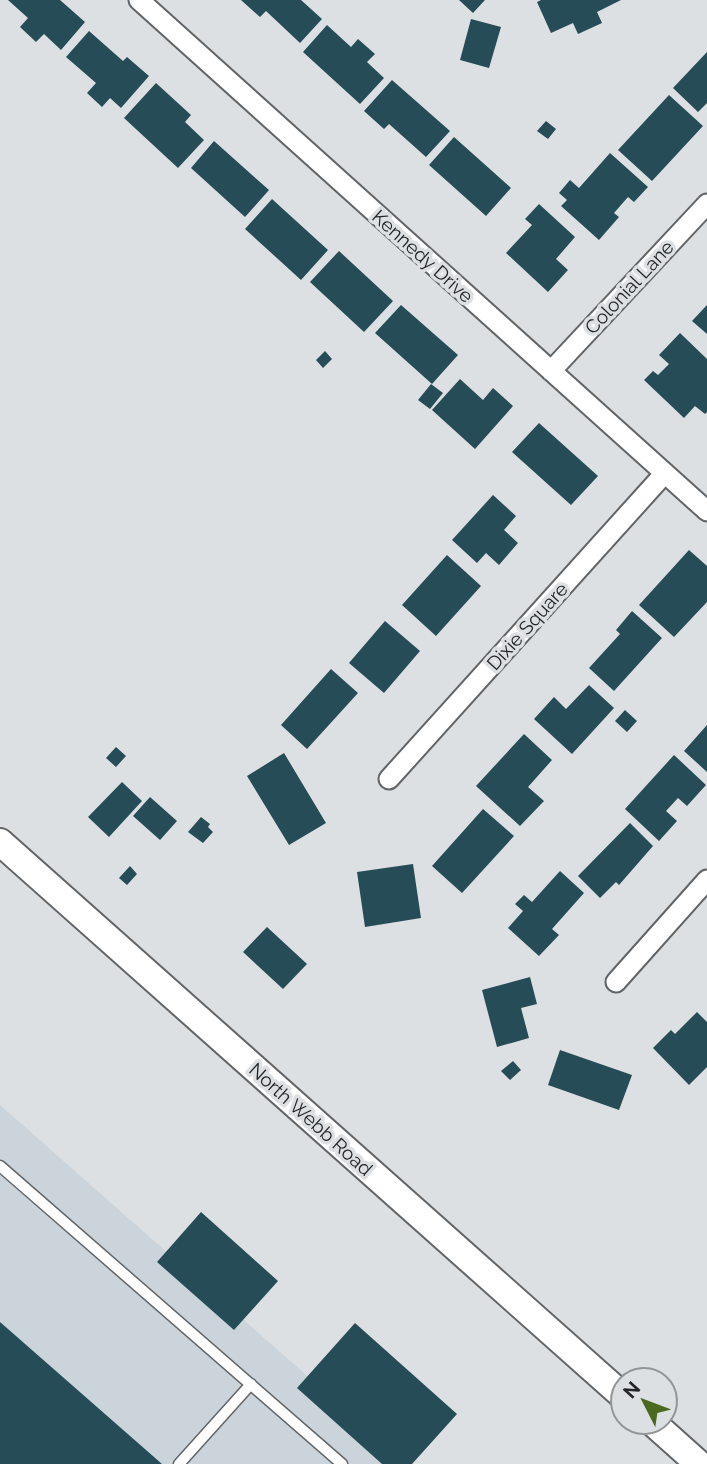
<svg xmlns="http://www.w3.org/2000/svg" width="707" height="1464" font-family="Raleway,sans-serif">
  <rect width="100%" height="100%" fill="#dce0e2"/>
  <!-- built -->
  <path fill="#cbd3db" d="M0,1105L407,1464H0Z"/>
  <!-- building -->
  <path fill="#264c57" d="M8,0H60L85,22L61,50L44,34L36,42L20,27L28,18Z
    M241,0H301L322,19L300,43L266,11L260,17Z
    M459,0H485L473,13Z
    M541,0H621L597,12L602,23L578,34L573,23L551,33L537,2Z
    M471,19L501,27L489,68L460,60Z
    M327,25L351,47L358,39L375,54L367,62L384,78L360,104L303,52Z
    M89,31L123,61L127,57L149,76L121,108L110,98L102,107L87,93L96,83L66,57Z
    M707,52V103L698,112L673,88Z
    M392,80L450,131L426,157L389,124L384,129L364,111Z
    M156,83L191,115L185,122L204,140L178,168L124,118Z
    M669,95L703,126L652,181L618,150Z
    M546,121L556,129L548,139L537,131Z
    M454,137L511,188L486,216L429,165Z
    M214,141L269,190L245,217L191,168Z
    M610,153L648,187L634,202L628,197L614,213L619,217L599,240L561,206L567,200L559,193L570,180L579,188Z
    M272,199L328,250L301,280L245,229Z
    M539,204L575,237L556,259L568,270L548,292L506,253L532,225L525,219Z
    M339,251L393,301L364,332L310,282Z
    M401,305L458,355L432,384L375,333Z
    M707,305V334L692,321Z
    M680,333L707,359V412L705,414L695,406L684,418L644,380L653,371L658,375L669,364L659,355Z
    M325,351L332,359L323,368L316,360Z
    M460,379L483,400L493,388L513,406L475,449L432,410Z
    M431,384L443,393L430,409L418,400Z
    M539,423L598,476L571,505L512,452Z
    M493,495L516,516L504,530L518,543L499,565L486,553L477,563L452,540Z
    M689,550L707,566V602L674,637L639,605Z
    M447,555L481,586L436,636L402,605Z
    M632,611L662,638L614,691L589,668L620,634L616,630Z
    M385,621L420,651L384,693L349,663Z
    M331,669L358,693L307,749L281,725Z
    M589,685L614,708L572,754L534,719L554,697L566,709Z
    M625,710L637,721L627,732L615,721Z
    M707,725V772L684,751Z
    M524,734L552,760L528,787L544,801L520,826L476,786Z
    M116,747L126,756L116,767L106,758Z
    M284,753L326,823L289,845L247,776Z
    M674,755L706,785L687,806L678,798L666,811L677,821L659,841L625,809Z
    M122,782L142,801L109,837L88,817Z
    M150,797L177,821L160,840L133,816Z
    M483,809L514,836L462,893L432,866Z
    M201,817L210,824L208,827L213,832L203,843L188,832Z
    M630,823L653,846L619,885L616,882L600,898L578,876Z
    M413,864L421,918L365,927L357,872Z
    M130,866L137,874L127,885L119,878Z
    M560,871L584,893L552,929L559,935L539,956L508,928L523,911L515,904L524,895L532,902Z
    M267,927L307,964L283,989L243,952Z
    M530,977L537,1004L521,1008L529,1038L497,1047L482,990Z
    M697,1012L707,1022V1067L689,1085L653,1048L671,1030L675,1034Z
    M560,1050L632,1075L619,1110L548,1085Z
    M513,1061L521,1070L510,1080L501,1071Z
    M201,1212L278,1281L234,1330L157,1262Z
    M0,1322L162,1464H0Z
    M355,1323L457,1414L412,1464H382L297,1388Z"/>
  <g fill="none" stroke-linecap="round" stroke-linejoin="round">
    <!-- service casing -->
    <g stroke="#626567" stroke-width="13">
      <path id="service" d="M0,1166L342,1464
        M179,1464L251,1384"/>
    </g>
    <!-- minor casing -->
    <g stroke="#626567" stroke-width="23">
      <path id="minor" d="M139,0L707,511
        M551,371L707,204
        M389,779L665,473
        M616,982L707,880"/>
    </g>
    <!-- secondary casing -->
    <g stroke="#626567" stroke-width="30">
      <path id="secondary" d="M0,842L623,1396
        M652,1422L699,1464"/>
    </g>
    <!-- service -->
    <use href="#service" stroke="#fff" stroke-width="10"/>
    <!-- minor -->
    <use href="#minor" stroke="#fff" stroke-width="19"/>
    <!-- secondary -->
    <use href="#secondary" stroke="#fff" stroke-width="26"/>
  </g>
  <g text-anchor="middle" stroke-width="7" stroke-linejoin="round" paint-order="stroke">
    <!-- street labels -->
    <g font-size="19" fill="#232526" stroke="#dce0e2">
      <text transform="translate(423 256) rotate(42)" y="7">Kennedy Drive</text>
      <text transform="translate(629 287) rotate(-47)" y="7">Colonial Lane</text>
      <text transform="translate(527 626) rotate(-48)" y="7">Dixie Square</text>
      <text transform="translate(311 1119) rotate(42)" y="7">North Webb Road</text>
    </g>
  </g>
  <!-- north arrow -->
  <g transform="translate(644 1401) rotate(312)"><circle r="33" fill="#dce0e2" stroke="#929597" stroke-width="2"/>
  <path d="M0-5L12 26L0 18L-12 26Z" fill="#4b6a20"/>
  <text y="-10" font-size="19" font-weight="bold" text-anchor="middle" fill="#232526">N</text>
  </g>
</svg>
